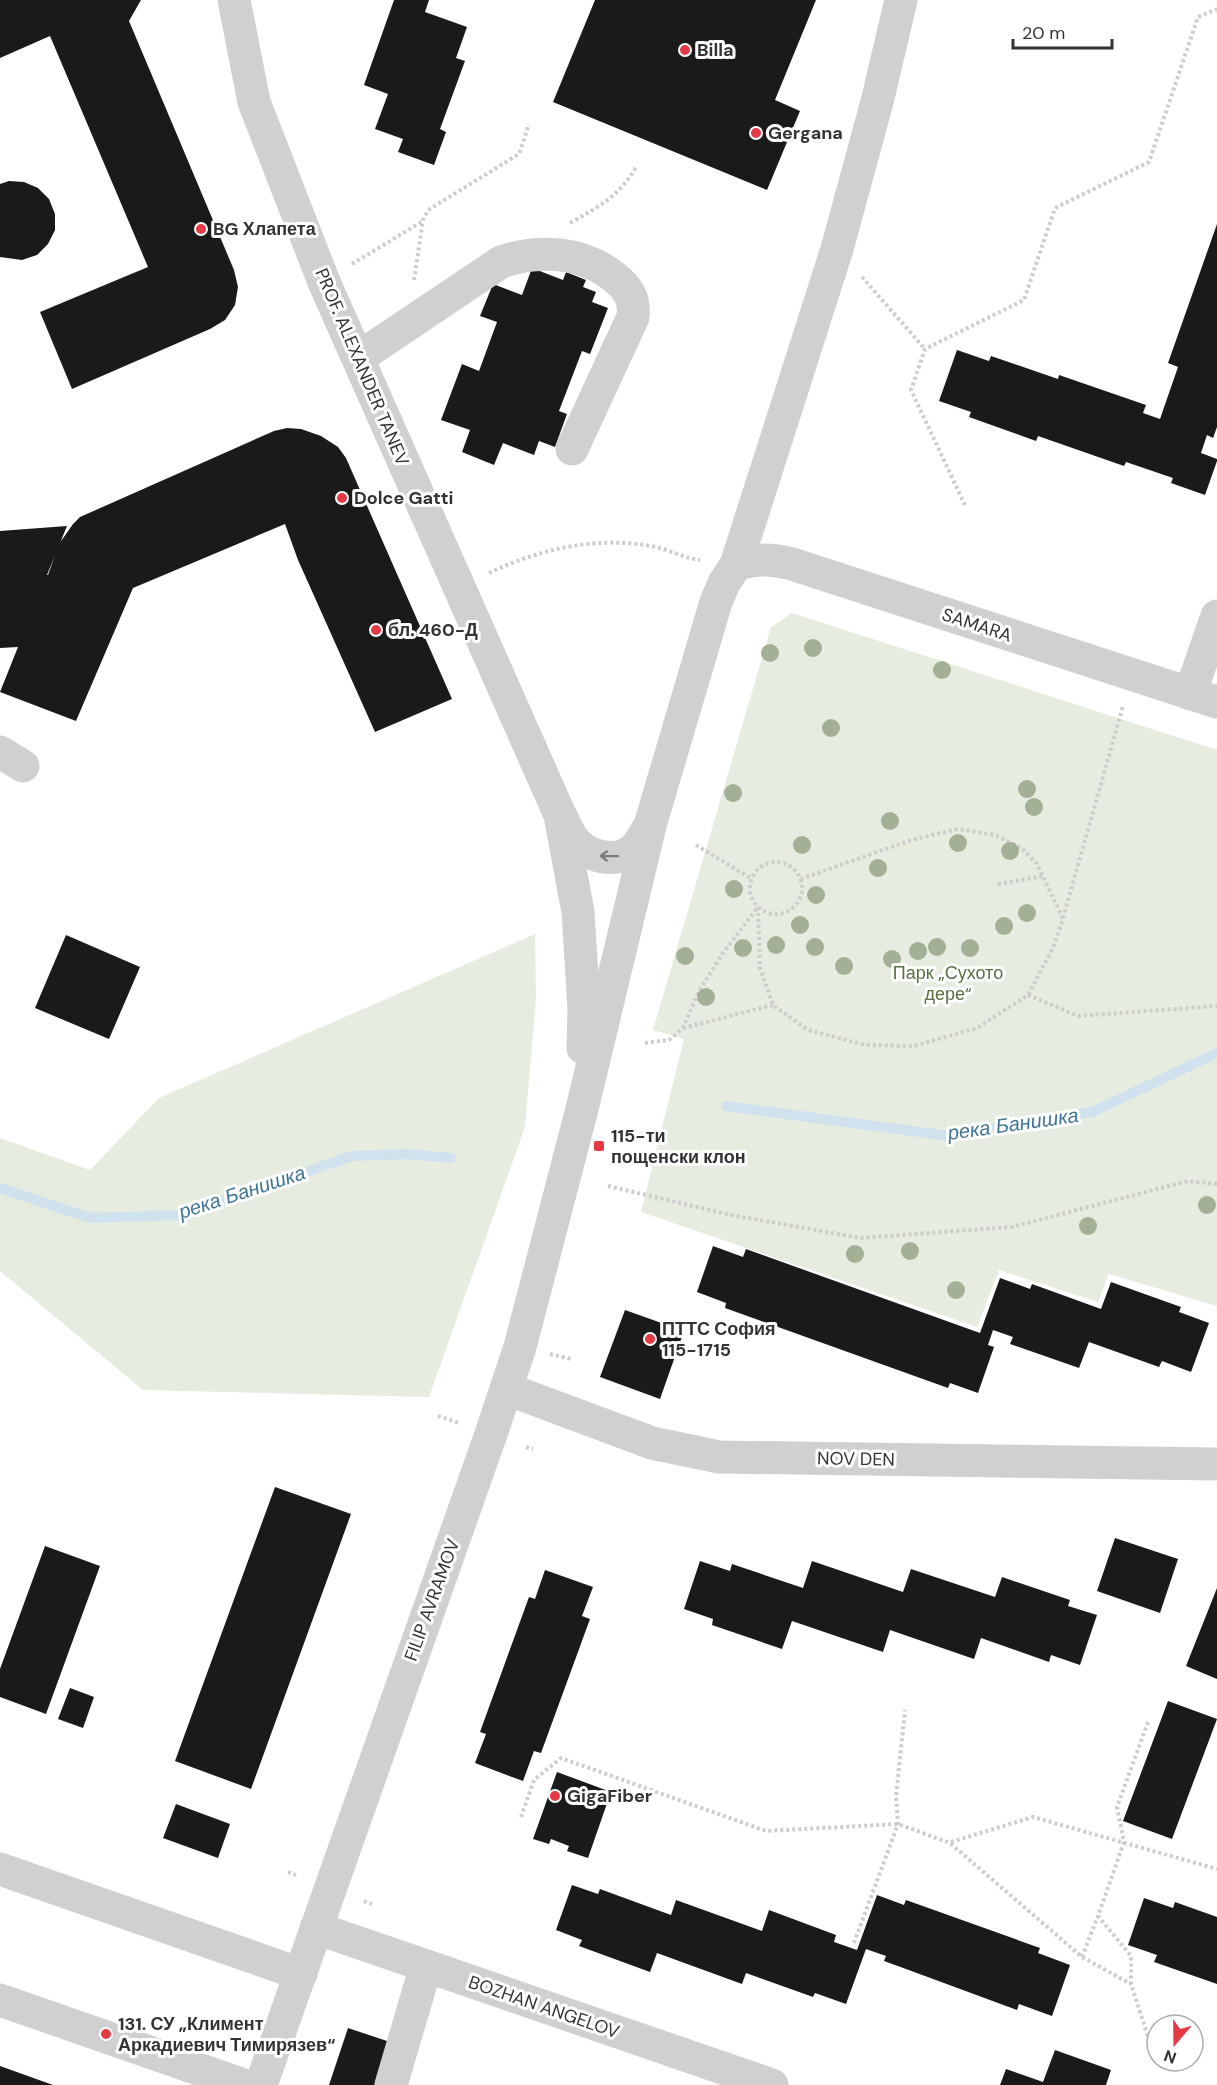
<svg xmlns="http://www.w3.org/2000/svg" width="1217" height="2085" font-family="'DM Sans',sans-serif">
  <rect width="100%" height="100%" fill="#fff"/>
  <!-- green -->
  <path fill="#e6ecdf" d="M792,613L1217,750V1306L1109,1274L1098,1302L999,1270L977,1327L641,1212L684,1039L653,1030L771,627Z
    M535,934L536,998L525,1127L429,1397L143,1390L0,1271V1138L90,1170L159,1098Z"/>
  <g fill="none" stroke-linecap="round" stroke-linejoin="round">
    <!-- stream -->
    <path stroke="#cfe2ee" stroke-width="10" d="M726,1106L949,1136L1092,1112L1217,1053
      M0,1188L90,1218L184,1215L352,1156L407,1154L451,1158"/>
  </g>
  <!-- building -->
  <path fill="#1a1a1a" d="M0,0H141L129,21L234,270L238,287L235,305L225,320L210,329L72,389L40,312L148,267L50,36L0,58Z
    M394,0H429L425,12L467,27L456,58L465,61L440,129L446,132L434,165L398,152L403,139L375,129L388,94L364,85Z
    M595,0H816L775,100L800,111L767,190L553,102Z
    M9,181L24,182L38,188L49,199L55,214V230L48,244L37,255L22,260L0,257V184Z
    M1217,224V427L1213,438L1207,435L1201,453L1217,459V461L1205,495L1171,483L1173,478L1126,462L1124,466L1038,436L1036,441L969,417L971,412L939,401L957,350L989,361L991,356L1058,379L1059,375L1146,405L1143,413L1160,419L1178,367L1168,363Z
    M532,268L563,280L566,272L586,280L583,287L596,292L592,302L608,308L590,354L582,351L559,411L567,414L555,447L539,441L534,455L503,443L494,465L462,452L470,430L441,420L462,364L479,371L497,322L480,316L493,284L522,295Z
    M287,428L301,429L321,436L338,447L346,458L452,699L375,732L298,560L285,524L133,588L76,721L0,692L18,647L0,648V531L67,526L47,575H48L59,544L73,524L80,517L274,431Z
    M66,935L140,967L109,1039L35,1008Z
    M713,1246L743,1257L746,1249L980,1333L1000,1278L1030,1289L1032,1284L1101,1309L1111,1282L1181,1307L1179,1312L1209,1323L1191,1372L1162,1361L1159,1367L1089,1342L1079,1368L1010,1344L1013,1337L993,1330L988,1345L994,1347L978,1393L950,1383L948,1388L725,1308L726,1303L697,1292Z
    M625,1310L684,1331L660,1399L600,1377Z
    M275,1487L351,1514L251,1789L175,1761Z
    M1115,1538L1178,1559L1160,1613L1097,1591Z
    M45,1546L100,1566L46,1714L0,1697V1669Z
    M700,1561L730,1571L732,1564L803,1588L812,1561L903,1592L911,1569L995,1597L1002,1577L1070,1600L1068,1606L1097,1615L1080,1665L1051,1655L1049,1662L981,1638L974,1659L890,1630L883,1652L792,1621L782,1649L712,1625L713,1619L684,1609Z
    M545,1570L593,1587L582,1616L590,1619L541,1753L534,1751L523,1781L475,1763L486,1734L480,1732L529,1597L535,1599Z
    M1217,1588V1679L1186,1666Z
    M70,1688L94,1697L83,1728L58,1719Z
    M1168,1701L1217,1719L1172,1839L1123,1821Z
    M557,1772L611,1792L588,1858L567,1851L569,1846L551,1839L549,1844L533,1839Z
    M176,1804L230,1824L218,1858L163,1838Z
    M572,1885L598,1894L600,1889L671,1915L676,1900L762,1931L769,1910L836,1935L834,1942L857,1950L877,1895L904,1905L906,1900L1040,1948L1038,1953L1070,1965L1052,2016L1019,2004L1017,2010L906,1969L884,1961L886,1956L866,1949L846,2004L815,1993L813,1997L746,1973L742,1984L657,1953L650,1972L579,1946L582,1940L556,1930Z
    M1144,1898L1173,1908L1175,1902L1217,1917V1984L1154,1962L1157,1955L1128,1945Z
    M348,2028L390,2042L376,2085H329Z
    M1055,2050L1111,2070L1106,2085H1000L1006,2069L1043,2082Z
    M0,2066L53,2085H0Z"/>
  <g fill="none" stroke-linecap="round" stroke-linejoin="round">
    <!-- path -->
    <path stroke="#cdcdcd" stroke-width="4" stroke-dasharray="3 3" stroke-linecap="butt" d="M570,223C598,207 619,197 636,167
      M352,264L423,221
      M862,277L925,349
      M414,280L423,220L428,210L519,154L529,124
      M965,505L911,390L925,349L1024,300L1055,208L1149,162L1198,17L1217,9
      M489,573C539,549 597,536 651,546C668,549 683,558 700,560
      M696,845L752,879
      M750 888a26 26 0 1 1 52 0a26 26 0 1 1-52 0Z
      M998,884L1043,876
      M758,907L760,968L773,1005L808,1030L865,1045L914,1046L977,1028L1028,995L1053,948L1063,919L1037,864L1022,848L995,835L958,829L911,840L801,879
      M1063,918L1123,706
      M1028,995L1078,1016L1217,1006
      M683,1028L773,1005
      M645,1043L669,1040L683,1028L699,991L723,953L758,907
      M608,1186L731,1215L861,1238L1012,1227L1188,1181L1217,1184
      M550,1354L571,1359
      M438,1416L459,1423
      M526,1447L533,1449
      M1148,1722L1117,1807L1124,1842L1098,1916L1131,1956V1984L1151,2046
      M521,1817L534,1780L561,1758L766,1831L898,1824L950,1843L1082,1957L1131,1984
      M951,1842L1033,1817L1217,1869
      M288,1872L296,1875
      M364,1901L372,1904
      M854,1943L898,1824L896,1796L905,1710
      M1082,1957L1098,1916"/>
    <!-- minor -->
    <path stroke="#d0d0d0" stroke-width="33" d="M234,0L254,102L324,282L560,815L578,912L584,1009L583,1048
      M358,358L501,262C538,249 582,251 614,277C628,288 635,298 633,317L572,449
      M736,565C757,558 772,559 792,564L1217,702
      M1190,694L1217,616
      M0,752L23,766
      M562,818C565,825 569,833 573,839C587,858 619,865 636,847C641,841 645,833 649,827
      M507,1389L652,1443L719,1457L1217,1464
      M0,1869L301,1974
      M316,1928L772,2085
      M0,2000L244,2085
      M261,2085L491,1434L520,1347L582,1109L651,822L716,602L724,583L736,565L837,249L878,98L901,0
      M391,2085L426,1966"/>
  </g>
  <!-- trees -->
  <g fill="#a2b095">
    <circle cx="813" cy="648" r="9"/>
    <circle cx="770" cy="653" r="9"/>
    <circle cx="942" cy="670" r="9"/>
    <circle cx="831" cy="728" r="9"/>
    <circle cx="1027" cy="789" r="9"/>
    <circle cx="733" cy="793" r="9"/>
    <circle cx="1034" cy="807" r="9"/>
    <circle cx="890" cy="821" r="9"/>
    <circle cx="958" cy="843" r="9"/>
    <circle cx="802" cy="845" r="9"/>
    <circle cx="1010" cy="851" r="9"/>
    <circle cx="878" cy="868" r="9"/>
    <circle cx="734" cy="889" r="9"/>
    <circle cx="816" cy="895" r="9"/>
    <circle cx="1027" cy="913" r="9"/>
    <circle cx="800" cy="925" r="9"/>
    <circle cx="1004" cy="926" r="9"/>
    <circle cx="776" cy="945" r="9"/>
    <circle cx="815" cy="947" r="9"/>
    <circle cx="937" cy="947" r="9"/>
    <circle cx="743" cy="948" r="9"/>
    <circle cx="970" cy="948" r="9"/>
    <circle cx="918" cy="951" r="9"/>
    <circle cx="685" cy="956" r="9"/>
    <circle cx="892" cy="959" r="9"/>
    <circle cx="844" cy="966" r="9"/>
    <circle cx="706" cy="997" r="9"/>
    <circle cx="1207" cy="1205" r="9"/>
    <circle cx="1088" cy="1226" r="9"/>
    <circle cx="910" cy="1251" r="9"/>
    <circle cx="855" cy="1254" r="9"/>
    <circle cx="956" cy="1290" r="9"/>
  </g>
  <!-- one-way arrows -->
  <defs><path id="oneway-shaft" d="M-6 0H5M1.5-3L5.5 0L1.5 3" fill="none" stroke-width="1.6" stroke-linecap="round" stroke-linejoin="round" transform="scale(1.5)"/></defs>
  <use stroke="#7a7a7a" href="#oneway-shaft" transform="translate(609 856) rotate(-179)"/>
  <!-- markers -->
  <g fill="#e63946" stroke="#fff" stroke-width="2">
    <circle cx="685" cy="50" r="6"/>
    <circle cx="756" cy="133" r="6"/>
    <circle cx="201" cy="229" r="6"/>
    <circle cx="342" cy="498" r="6"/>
    <circle cx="376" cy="630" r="6"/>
    <rect x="593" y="1140" width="12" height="12" rx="3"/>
    <circle cx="650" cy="1339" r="6"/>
    <circle cx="555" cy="1796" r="6"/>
    <circle cx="106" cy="2034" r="6"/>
  </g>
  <g text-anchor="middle" stroke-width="6" stroke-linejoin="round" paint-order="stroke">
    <!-- poi labels -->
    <g font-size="18" font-weight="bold" fill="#333" stroke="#fff" text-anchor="start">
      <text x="697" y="56">Billa</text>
      <text x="768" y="139">Gergana</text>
      <text x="213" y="235">BG Хлапета</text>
      <text x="354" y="504">Dolce Gatti</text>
      <text x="388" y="636">бл. 460-Д</text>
      <text x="611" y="1142">115-ти<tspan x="611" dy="21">пощенски клон</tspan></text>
      <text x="662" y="1335">ПТТС София<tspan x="662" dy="21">115-1715</tspan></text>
      <text x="567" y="1802">GigaFiber</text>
      <text x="118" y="2030">131. СУ „Климент<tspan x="118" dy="21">Аркадиевич Тимирязев“</tspan></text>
    </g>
    <!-- street labels -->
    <g font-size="18" fill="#333" stroke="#fff">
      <text transform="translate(362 367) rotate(67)" y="6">PROF. ALEXANDER TANEV</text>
      <text transform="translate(977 625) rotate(18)" y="6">SAMARA</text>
      <text transform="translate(856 1459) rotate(1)" y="6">NOV DEN</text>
      <text transform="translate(432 1600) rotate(-70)" y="6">FILIP AVRAMOV</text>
      <text transform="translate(544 2007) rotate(19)" y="6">BOZHAN ANGELOV</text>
    </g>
    <!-- park labels -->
    <g font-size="18" fill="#56703f" stroke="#fff">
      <text x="948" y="979">Парк „Сухото<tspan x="948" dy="21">дере“</tspan></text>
    </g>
    <!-- water labels -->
    <g font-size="20" font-style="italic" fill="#3f7597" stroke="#fff">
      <text transform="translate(1013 1124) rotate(-8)" y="7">река Банишка</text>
      <text transform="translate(242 1192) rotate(-18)" y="7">река Банишка</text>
    </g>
  </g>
  <!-- north arrow -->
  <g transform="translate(1175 2043) rotate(200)"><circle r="28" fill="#ffffff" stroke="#adadad" stroke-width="1.5"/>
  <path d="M0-4.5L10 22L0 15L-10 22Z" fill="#e63946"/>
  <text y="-9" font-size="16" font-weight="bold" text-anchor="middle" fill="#333333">N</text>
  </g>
  <!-- scale -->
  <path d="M1013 39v9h99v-9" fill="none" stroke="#333333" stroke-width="3"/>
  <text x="1022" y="39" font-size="18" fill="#333333" stroke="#ffffff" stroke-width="4.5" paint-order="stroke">20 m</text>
</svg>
